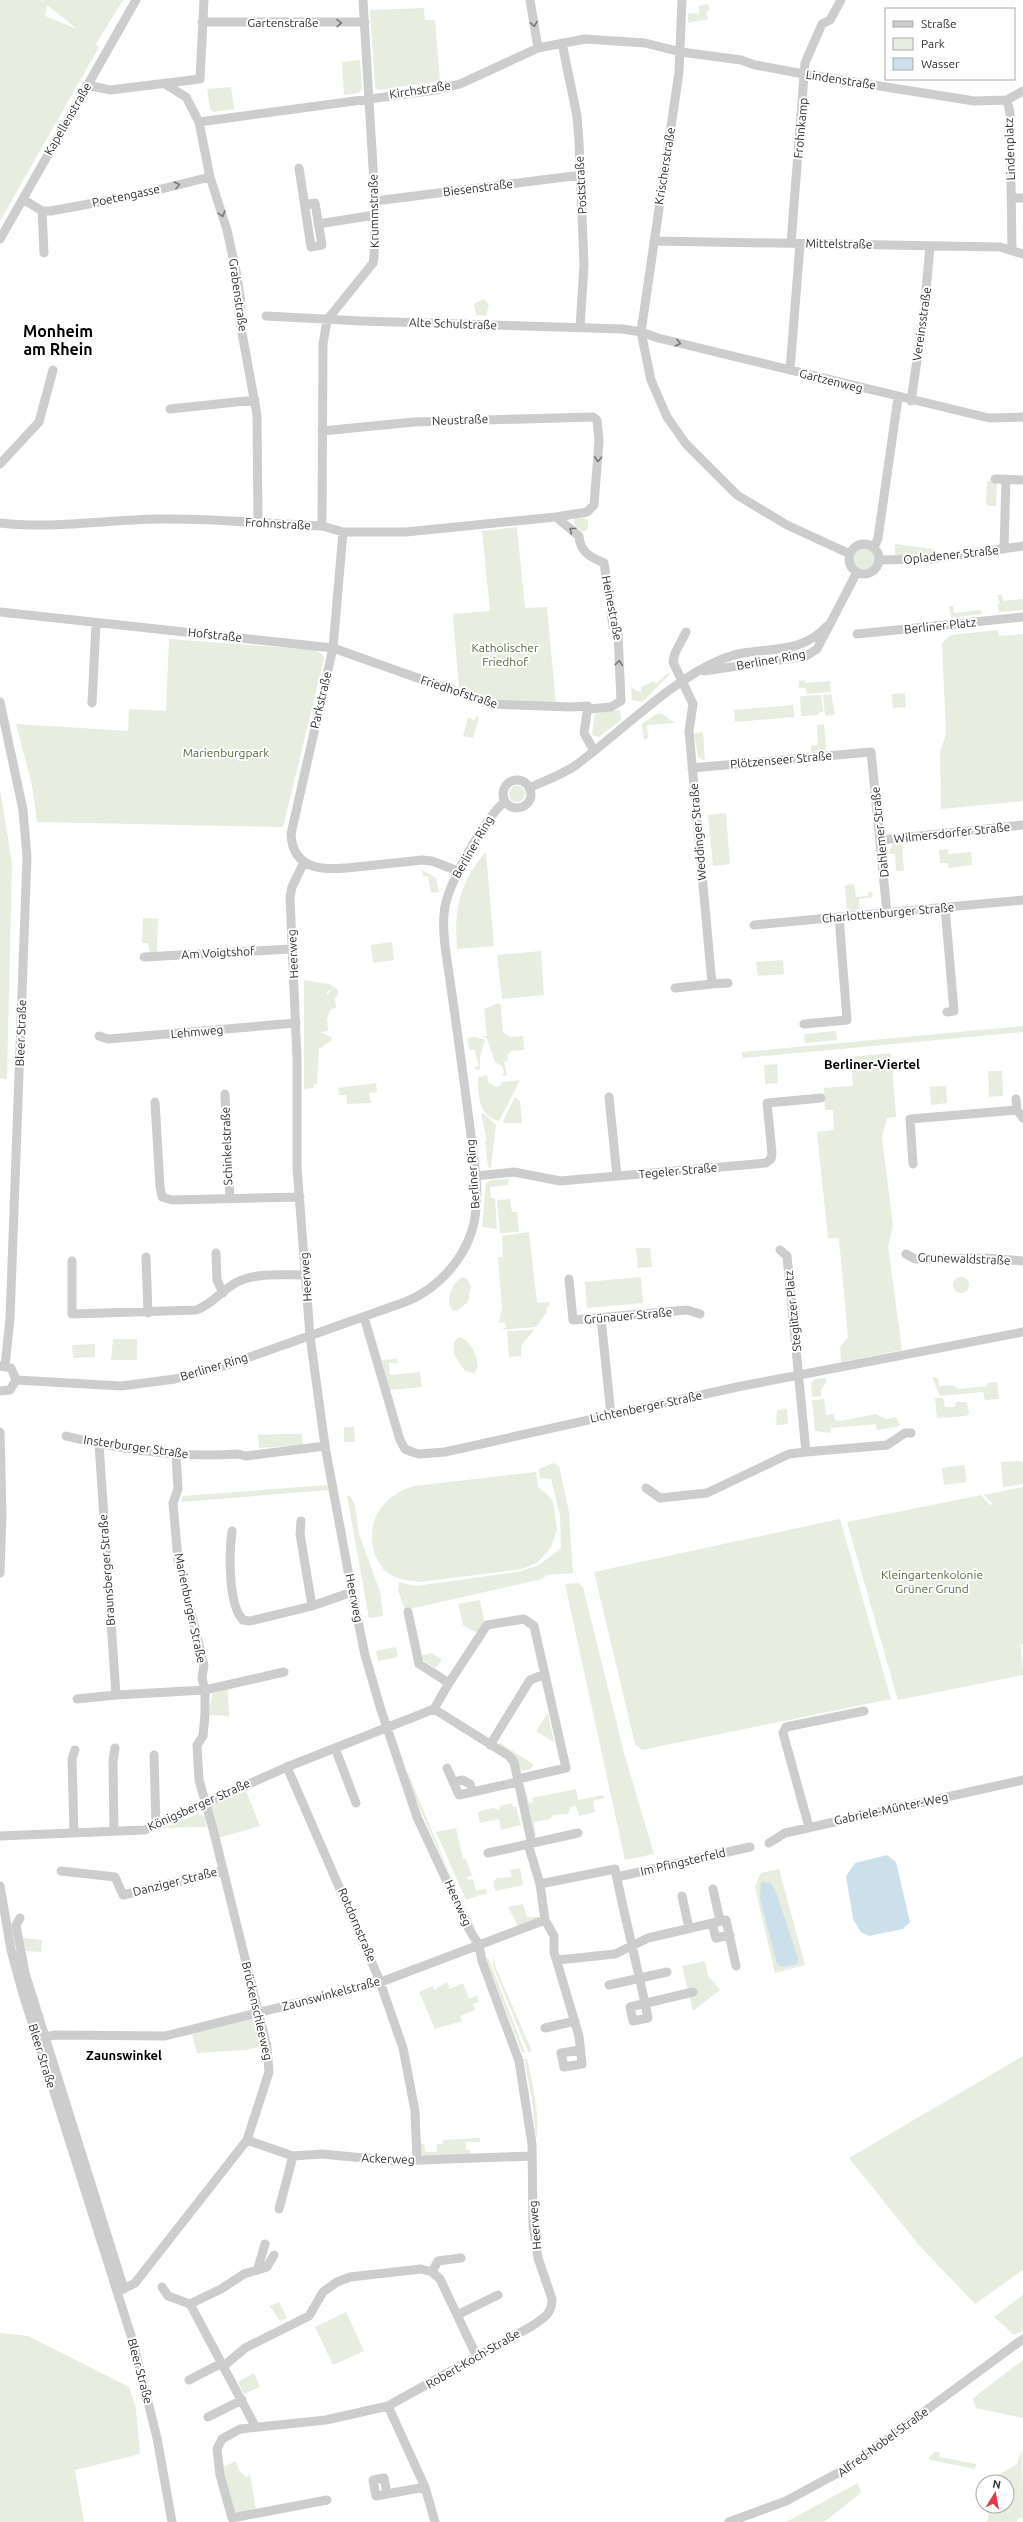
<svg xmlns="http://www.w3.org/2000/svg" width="1023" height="2522" font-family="Ubuntu,sans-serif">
  <rect width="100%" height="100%" fill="#fff"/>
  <!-- green -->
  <path fill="#e7eddf" d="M0,0H40L47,5L45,16L77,29L41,0H123L96,44L99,47L0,221Z
    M708,4L710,10L706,11L708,19L688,23V13L699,14V6Z
    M424,8L425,20H435L440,81L378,90L375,87L370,10Z
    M360,60L362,89L359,93L344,95L342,62Z
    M231,87L234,109L214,112L210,109L207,89Z
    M483,299L489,304L486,316L476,315L474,304Z
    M987,481H997L996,506H988L986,502Z
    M574,518L581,517L588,520V529L584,532L575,527Z
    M517,527L525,608L547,607L556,705L495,700L459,689L453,614L490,611L482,531Z
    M895,544L934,549L936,555H895Z
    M853 559a11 11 0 1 1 22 0a11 11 0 1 1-22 0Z
    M997,595H1002L1003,601L1023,599V610L999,612L998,604L1000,603Z
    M949,606H953L954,613L981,610L982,614L951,618Z
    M998,630L999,636L1023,634V801L941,809L940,752L946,734L942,643L951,635Z
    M169,639L316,650L322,654L324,659L283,827L37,822L32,785L16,724L128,731L129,709L166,711Z
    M668,673L670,674L642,702L632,700L631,686L635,690L641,692V687L654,681L656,684Z
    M805,680V683L830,681L831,692L807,694L806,688H799V681Z
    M905,693L906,707L893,708L892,694Z
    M831,694L835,715L825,716L823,695Z
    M821,695L823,712H819V715L801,716L800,696Z
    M793,705L794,717L735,722L734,710Z
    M620,710L621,720L599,737L592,735L595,713Z
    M661,713L675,723L647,725L648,738L644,740L642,724L656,714Z
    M476,716L479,717L473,738L463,736L468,718L475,720Z
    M824,724L826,750L811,752V746L818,745L817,725Z
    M703,732L705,761L698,757L694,733Z
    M509 794a8 8 0 1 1 16 0a8 8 0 1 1-16 0Z
    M0,790L12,863L7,1079L0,1078Z
    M726,813L730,864L713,866L708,815Z
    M893,844H902L904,871H896L895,854H888Z
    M948,849V854L971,852L972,865L949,868L948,863H940L939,850Z
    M486,852L494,946L457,949C454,909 459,883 486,852Z
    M422,870L436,878L439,892L431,893L428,876H423Z
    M854,884L856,897L868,896V892H872L873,897L859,899L860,911L847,912L845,885Z
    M143,918L158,919L157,952L150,953L148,943H142Z
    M392,942L394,960L373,963L371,945Z
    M541,951L544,995L502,999L497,955Z
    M783,960L784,974L758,976L756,962Z
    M304,980L329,984L334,987L327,992V995L334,987L338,990L337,997L333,999L329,996L335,999L336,1008L330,1010L327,1019L328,1031L320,1032L331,1037L332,1040L321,1048L319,1047L317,1084H314L313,1088L304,1089Z
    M498,1003L501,1005L503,1032L510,1037L523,1036L524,1050L511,1051L507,1055L508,1061L504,1062L507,1075L502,1076L504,1072L502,1066L495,1062L487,1039L483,1036H487L484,1009Z
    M1023,1026V1032L743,1058L742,1052Z
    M836,1031L837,1040L805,1043L804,1034Z
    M475,1037L485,1040L480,1057V1069L476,1070L474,1067L479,1066L474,1049L470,1050L467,1038Z
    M891,1053L896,1117L887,1118L882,1137L893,1225L888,1246L902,1350L841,1362L840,1347L848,1337L839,1238H828L817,1132L834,1130L833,1110H825L824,1088L853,1086L851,1057Z
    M777,1064L778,1083L765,1084L764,1065Z
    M988,1071H1002L1003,1096L989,1097Z
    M487,1075L488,1082L496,1087L500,1086L502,1082L520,1080L499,1121C478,1117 478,1093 478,1077Z
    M376,1083L377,1092L369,1093L371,1103L347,1104L346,1095H339L338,1088Z
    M946,1086L947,1103L931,1105L930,1087Z
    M515,1097L520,1101L522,1123H505L503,1121Z
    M483,1113L496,1125L491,1168L488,1167L485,1141H487L481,1114Z
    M509,1179L508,1185L490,1187L491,1198H495L497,1229L482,1227L486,1183L491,1180Z
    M510,1199L512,1212H517L519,1232L500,1233L497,1200Z
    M529,1232L537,1303L549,1302L550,1306L546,1307L547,1312L536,1327L500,1330L506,1328L505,1322L499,1323L502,1307L498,1257H503L502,1236Z
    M636,1248H650L652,1267L638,1268Z
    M463,1277L467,1279L471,1286L468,1302L457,1311L452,1310C445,1299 452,1283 463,1277Z
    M641,1277L643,1303L587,1308L585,1282Z
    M953 1285a8 8 0 1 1 16 0a8 8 0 1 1-16 0Z
    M534,1330L521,1346V1356L509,1357L507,1331Z
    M459,1337C471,1340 477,1356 478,1367L474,1373L465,1371L454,1355V1342Z
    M113,1339H137V1360H111Z
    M95,1344V1357L73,1358L72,1345Z
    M397,1359L398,1363H389L390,1375L420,1372L422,1387L390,1390L382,1360Z
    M932,1377L938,1378L939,1386L953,1385L958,1389L987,1386V1383L997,1382L999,1399L985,1400L983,1392L940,1396Z
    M826,1378V1382L821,1390V1396L812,1397L811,1383L815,1379Z
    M935,1398H943L945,1407H955L956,1402H967L969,1414L966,1416L937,1418Z
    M824,1399L826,1415L834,1414L835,1420L840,1421L876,1414L886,1419L896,1417L900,1426L877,1430L876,1424L831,1428L830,1424L831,1433L815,1431L812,1400Z
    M787,1409L788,1424L776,1425L777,1410Z
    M344,1427H354L355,1442H344Z
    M277,1434H302L303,1445L259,1448L258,1435Z
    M1018,1461L1023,1462V1484L1003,1487L1001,1462Z
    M553,1463L559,1466L569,1512L573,1573L547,1575L542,1579L405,1610L398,1591L399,1582L416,1586L518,1572L539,1565L561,1548L560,1515L551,1479L540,1478L539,1469Z
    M964,1465L967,1482L944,1485L942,1468Z
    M536,1472L538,1487L546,1493L553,1502L557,1529L551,1547L538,1562L522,1569L421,1582C409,1581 393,1579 384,1570C379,1564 375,1555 373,1548C367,1517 386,1494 414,1486Z
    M327,1485L329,1490L182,1502V1496Z
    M1023,1487V1644H1021L1023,1675L898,1700L847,1522L981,1495L990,1505L993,1504L984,1495Z
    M347,1496H350L355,1505L359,1534L380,1592L383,1616L369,1618Z
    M840,1519L891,1699L642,1750L635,1744L594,1572Z
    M578,1583L583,1587L624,1753L654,1854L625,1860L565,1584Z
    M480,1600L485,1626L479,1634L463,1625L458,1604Z
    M396,1647L398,1657L378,1661L376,1651Z
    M432,1653L442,1660L435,1668L421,1659L420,1656Z
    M228,1689L229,1716L209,1715L212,1694Z
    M548,1713L554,1742L536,1731Z
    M500,1743L533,1764L531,1769L522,1771L498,1746Z
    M408,1773L456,1889L475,1927V1931L404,1774Z
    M525,1788L529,1803L533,1802L532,1798L576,1789L578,1800L603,1795L604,1798L593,1801L595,1812L579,1816L576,1806L570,1807L568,1814L553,1815L550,1819L534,1822L536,1836L534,1837L521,1789Z
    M246,1791L260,1826L218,1838L210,1806Z
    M512,1803L513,1807H516L521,1825L501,1830L499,1819L480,1823L478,1812L493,1808L500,1810V1806Z
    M197,1814L205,1817L206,1827L164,1828Z
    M456,1828L463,1859H466L472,1876L467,1877L468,1880L473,1879L476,1891L486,1889L487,1893L466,1900L436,1832Z
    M520,1868L523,1885L495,1891L493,1881L496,1880V1878L512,1877L510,1870Z
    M779,1869L805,1965L775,1973L755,1887L761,1873Z
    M523,1904L527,1917H541L519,1928L508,1907Z
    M23,1938L42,1940L41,1952L26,1951Z
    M493,1953L495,1966L532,2051L528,2052L493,1966Z
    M485,1957L489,1959L525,2052H522Z
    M705,1961L708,1976L720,1990L693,2011L682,1966Z
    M447,1982L450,1989L463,1983L469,1999L477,1995L479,2002L473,2004L475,2010L460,2016L462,2021L435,2029L419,1992L433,1986L434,1990Z
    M253,2019L260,2047L246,2050L197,2053L192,2034Z
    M1023,2056V2270L975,2304L918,2244L849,2158Z
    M524,2059H527C533,2084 540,2115 536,2140L532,2100Z
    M480,2138V2142H466V2150H470V2155H421V2144H424L425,2152H437V2144H443V2140Z
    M1023,2295V2331L1014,2335L994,2317Z
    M279,2302L287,2318L280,2321L270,2306Z
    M346,2312L364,2351L333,2365L315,2327Z
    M0,2333L28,2336L129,2387L136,2408L140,2454L75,2470L84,2522H0Z
    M1023,2360V2418L976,2408L973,2398Z
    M254,2373L260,2387L244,2394L238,2382Z
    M1022,2450L1023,2518H1018L1017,2522H987L991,2506H1007V2482H995L996,2476L1017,2464Z
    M935,2452H940L939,2457L976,2464L975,2469L930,2460L929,2457Z
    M236,2461L239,2470L246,2477L250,2475L256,2510L237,2513L232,2510L223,2467Z
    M858,2483L861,2493L824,2522H786Z"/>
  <!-- water -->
  <path fill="#cce0ec" d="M887,1855L896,1862L910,1922L903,1929L869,1936L861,1932L853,1919L846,1876L855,1863Z
    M761,1882L771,1883L777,1895L798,1958L797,1964L782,1967L777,1964L760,1898Z"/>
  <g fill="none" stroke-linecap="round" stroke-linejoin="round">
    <!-- minor -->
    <path stroke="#cdcdcd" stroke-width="9" d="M530,0L538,48
      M682,0L679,72L641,332L651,380L667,417L686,444L737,495L787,525L850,554
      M202,22H365
      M562,43L577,116L579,141L584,265L580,328
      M165,84L186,97L199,122L210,177L227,230L236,271L241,302L240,322L257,415L258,523
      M87,85L110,90L200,79L204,0
      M1007,100L1010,113L1012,249
      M199,122L436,90L460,84L538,48L585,39L645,43L681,52L741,60L755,65L804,74L974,101L1007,100L1023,91
      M299,168L311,247L322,245L315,203L305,205
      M1012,198H1023
      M23,199L42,211H51L137,195L210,177
      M375,201L581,175
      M42,211L44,253
      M318,224L375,215
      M0,239L136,0
      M654,241L1000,247L1023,254
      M791,243L805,63L822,24L830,20L841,0
      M266,316L361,321L623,329L641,332L658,338L989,418L1023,417
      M790,370L800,244
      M911,401L924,313L930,246
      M170,409L255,400
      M0,464L39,422L53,370
      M995,479L1023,480
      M556,517L579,536C580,552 590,557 604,563L613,626L618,633L621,701L611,707L588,709
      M0,523C53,529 105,520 158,519C213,518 268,524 322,526L343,532H406L556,517L587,512L594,505L599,441L597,420L593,417L414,422L322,431
      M322,526L323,344L327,320L373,263L374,256L375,201L363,0
      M343,532L333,648L291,834C293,877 335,869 366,866C385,864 403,862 422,860L432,861L458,871
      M849 559a15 15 0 1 1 30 0a15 15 0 1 1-30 0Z
      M874,548L878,538L898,398
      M1004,549L1006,479
      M879,560L930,559L1023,546
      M0,612L333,648L491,704L571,707L588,706L584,733L594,751
      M686,632L675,653L673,662L693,704L689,731L712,984L728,983
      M857,634L1023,617
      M704,671L806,656L817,649L857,572
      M0,702L23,810L27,857L10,1319L5,1366
      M92,703L96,624
      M692,768L871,752L887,913
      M503 794a14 14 0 1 1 28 0a14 14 0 1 1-28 0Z
      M529,788C544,781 562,775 576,765C620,733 670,681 720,660C757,643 796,660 827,626
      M881,840L1023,825
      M304,862L292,887L290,897L297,1059V1167L310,1336L325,1446L352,1592L365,1655L381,1710L417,1817L470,1931L479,1945L482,1961L519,2061L532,2144L533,2226L538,2258L552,2299C552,2314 544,2318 532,2326L388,2406L326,2420L240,2429L222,2439L217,2449L220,2475L232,2518L327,2500
      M945,907L954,1011L947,1012
      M754,925L1023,900
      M144,957L292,949
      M675,988L712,984
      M804,1024L847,1020L839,917
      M99,1036L108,1039L296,1023
      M225,1094L230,1198
      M609,1097L617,1176
      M1016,1099L1017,1110L1023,1118
      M155,1102L160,1187L162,1197L172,1200L300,1197
      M913,1164L910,1119L1017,1110
      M475,1176L514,1172L560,1181L766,1163L771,1159L772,1153L767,1103L821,1098
      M216,1253L217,1280L223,1293
      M906,1254L915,1259L985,1258L1023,1261
      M146,1257L148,1313
      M72,1261V1314L196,1310C213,1304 222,1290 237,1282C258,1272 283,1275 306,1275
      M569,1279L573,1320L687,1310L700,1314
      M364,1317L400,1440L405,1449L412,1452L419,1454L445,1452L737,1387L1023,1332
      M601,1318L611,1415
      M0,1366L11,1368L16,1380L10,1390L0,1391
      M16,1380L121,1386L175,1379L227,1365L405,1302C440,1288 469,1255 475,1217C480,1190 474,1162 471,1136C465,1089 459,1042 452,995C449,968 442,941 444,914C445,887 485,819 505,801
      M0,1432L2,1515L0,1573
      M66,1436C122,1450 180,1458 238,1454L246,1456L325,1446
      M99,1444L116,1695L205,1690L284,1672
      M806,1452L887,1445L905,1433H911
      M646,1488L660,1498L707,1493L789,1454L806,1452L787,1256L780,1250
      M301,1521L300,1534L312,1606
      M232,1531C229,1552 228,1605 243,1620L250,1621L312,1606L352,1592
      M408,1612L419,1664L449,1683
      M77,1699L116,1695
      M434,1709L449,1683L487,1625L524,1619L534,1626L566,1768L518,1779
      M490,1745L530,1680L545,1674
      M335,1748L356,1803
      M154,1755L156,1826
      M287,1767L379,1979L403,2048L415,2111L417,2160
      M447,1768L459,1795L517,1782
      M453,1782L463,1780L470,1784L472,1792
      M809,1827L783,1733L786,1727L864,1711
      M114,1831L113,1761L115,1748
      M74,1833L72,1759L75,1750
      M0,1836L145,1830L287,1767L434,1709L509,1756L514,1762L531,1840L528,1844L540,1884L545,1920L554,1936V1952L579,2036L582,2064L564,2067L561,2053L580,2050
      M769,1843L785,1833L1023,1780
      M488,1853L578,1833
      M61,1871L115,1877L123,1895L223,1871
      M617,1877L750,1847
      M540,1884L615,1869C625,1919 638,1968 648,2018L633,2021L630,2007L693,1992
      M0,1886L11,1950L23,1994L133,2342L157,2438L172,2522
      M713,1889L720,1921
      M682,1896L689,1928
      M20,1918L16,1925L25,1973L124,2289
      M712,1923L716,1938L730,1935
      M558,1960L615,1954L648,1938L726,1920L736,1966
      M609,1985L667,1972
      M545,2028L575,2021
      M36,2039L55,2035L165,2036L381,1982L545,1920
      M247,2140L293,2156L322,2154L395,2161L532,2156
      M279,2209L293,2156
      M258,2268L265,2244
      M432,2272L438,2261L461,2258
      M162,2287L168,2296L190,2304L221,2289L244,2274L267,2267L274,2255
      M117,2292L135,2283L247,2140L269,2072L267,2047L213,1829L199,1780L197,1745L203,1736L205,1714V1690L202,1678L204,1665L178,1560L173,1503L178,1489L176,1455
      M190,2304L255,2426
      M457,2315L498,2295
      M224,2366L245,2348L309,2316L323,2292L337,2282L350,2277L421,2269L432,2272L440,2279L477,2357
      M189,2380L222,2363
      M388,2406L425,2487L435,2522
      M208,2417L242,2400
      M387,2494L384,2478L373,2480L376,2496L425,2487
      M729,2522L786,2501L849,2467L1023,2339"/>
  </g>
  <!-- one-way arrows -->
  <defs><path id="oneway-chevron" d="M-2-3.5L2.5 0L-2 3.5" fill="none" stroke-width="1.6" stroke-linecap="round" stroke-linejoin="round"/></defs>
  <g stroke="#777">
    <use href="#oneway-chevron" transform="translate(339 23) rotate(-2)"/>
    <use href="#oneway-chevron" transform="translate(534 24) rotate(81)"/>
    <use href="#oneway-chevron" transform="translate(177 185) rotate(-14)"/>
    <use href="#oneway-chevron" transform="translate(222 214) rotate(73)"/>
    <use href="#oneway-chevron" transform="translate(678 343) rotate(13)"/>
    <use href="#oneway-chevron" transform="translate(598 459) rotate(93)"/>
    <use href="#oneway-chevron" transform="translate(572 530) rotate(-141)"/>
    <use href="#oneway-chevron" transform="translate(619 663) rotate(-84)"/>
  </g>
  <g text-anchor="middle" stroke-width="4" stroke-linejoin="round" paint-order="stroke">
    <!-- street labels -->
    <g font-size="12" fill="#303030" stroke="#fff">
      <text x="283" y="27">Gartenstraße</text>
      <text transform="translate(841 80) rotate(9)" y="4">Lindenstraße</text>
      <text transform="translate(420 90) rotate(-9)" y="4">Kirchstraße</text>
      <text transform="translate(68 119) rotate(-60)" y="4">Kapellenstraße</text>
      <text transform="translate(801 128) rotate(-85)" y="4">Frohnkamp</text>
      <text transform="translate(1010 149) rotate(-92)" y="4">Lindenplatz</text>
      <text transform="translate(665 166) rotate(-81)" y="4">Krischerstraße</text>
      <text transform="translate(581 185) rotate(-93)" y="4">Poststraße</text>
      <text transform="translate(478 188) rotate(-7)" y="4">Biesenstraße</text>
      <text transform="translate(126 196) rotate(-12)" y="4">Poetengasse</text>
      <text transform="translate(374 211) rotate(-91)" y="4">Krummstraße</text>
      <text transform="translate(839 244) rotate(1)" y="4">Mittelstraße</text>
      <text transform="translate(238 295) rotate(82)" y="4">Grabenstraße</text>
      <text transform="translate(453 324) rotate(2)" y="4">Alte Schulstraße</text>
      <text transform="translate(922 324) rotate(-82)" y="4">Vereinsstraße</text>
      <text transform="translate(831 381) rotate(14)" y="4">Gartzenweg</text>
      <text transform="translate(460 420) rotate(-2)" y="4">Neustraße</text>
      <text transform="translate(278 524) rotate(3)" y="4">Frohnstraße</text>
      <text transform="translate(951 555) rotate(-6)" y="4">Opladener Straße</text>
      <text transform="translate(612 608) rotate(79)" y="4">Heinestraße</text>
      <text transform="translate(940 626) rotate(-6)" y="4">Berliner Platz</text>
      <text transform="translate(215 635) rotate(6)" y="4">Hofstraße</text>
      <text transform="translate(771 660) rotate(-10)" y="4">Berliner Ring</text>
      <text transform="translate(459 692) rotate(18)" y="4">Friedhofstraße</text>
      <text transform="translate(321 700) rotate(-77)" y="4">Parkstraße</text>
      <text transform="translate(781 760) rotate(-5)" y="4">Plötzenseer Straße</text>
      <text transform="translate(698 832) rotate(-95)" y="4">Weddinger Straße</text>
      <text transform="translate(880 832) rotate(-96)" y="4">Dahlemer Straße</text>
      <text transform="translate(952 833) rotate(-6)" y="4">Wilmersdorfer Straße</text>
      <text transform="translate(473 847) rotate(-60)" y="4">Berliner Ring</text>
      <text transform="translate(888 913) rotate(-5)" y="4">Charlottenburger Straße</text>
      <text transform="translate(218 953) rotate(-3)" y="4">Am Voigtshof</text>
      <text transform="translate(293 954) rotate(-93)" y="4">Heerweg</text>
      <text transform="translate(197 1032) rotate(-5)" y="4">Lehmweg</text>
      <text transform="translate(21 1033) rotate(-88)" y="4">Bleer Straße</text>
      <text transform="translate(227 1146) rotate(-92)" y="4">Schinkelstraße</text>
      <text transform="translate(678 1171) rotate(-5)" y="4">Tegeler Straße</text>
      <text transform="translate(473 1174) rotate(-94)" y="4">Berliner Ring</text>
      <text transform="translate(964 1259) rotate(2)" y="4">Grunewaldstraße</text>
      <text transform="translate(306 1277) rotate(-94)" y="4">Heerweg</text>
      <text transform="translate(793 1311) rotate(-96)" y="4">Steglitzer Platz</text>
      <text transform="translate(628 1316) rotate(-5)" y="4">Grünauer Straße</text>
      <text transform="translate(214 1367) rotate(-17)" y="4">Berliner Ring</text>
      <text transform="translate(646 1407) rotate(-12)" y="4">Lichtenberger Straße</text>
      <text transform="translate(136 1447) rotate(8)" y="4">Insterburger Straße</text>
      <text transform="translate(107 1570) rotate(-94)" y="4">Braunsberger Straße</text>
      <text transform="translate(354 1598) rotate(79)" y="4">Heerweg</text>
      <text transform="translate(190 1608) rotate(78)" y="4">Marienburger Straße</text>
      <text transform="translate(199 1805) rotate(-24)" y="4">Königsberger Straße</text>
      <text transform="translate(891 1809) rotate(-12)" y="4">Gabriele-Münter-Weg</text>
      <text transform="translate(683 1862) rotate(-13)" y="4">Im Pfingsterfeld</text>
      <text transform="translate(175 1882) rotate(-14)" y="4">Danziger Straße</text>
      <text transform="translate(458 1903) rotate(66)" y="4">Heerweg</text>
      <text transform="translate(357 1925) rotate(67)" y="4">Rotdornstraße</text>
      <text transform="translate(331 1994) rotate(-15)" y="4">Zaunswinkelstraße</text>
      <text transform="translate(257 2011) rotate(77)" y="4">Brückenschleeweg</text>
      <text transform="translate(42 2056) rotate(73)" y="4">Bleer Straße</text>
      <text transform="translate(388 2159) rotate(2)" y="4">Ackerweg</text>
      <text transform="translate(535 2225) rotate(-95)" y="4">Heerweg</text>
      <text transform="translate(473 2359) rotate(-30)" y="4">Robert-Koch-Straße</text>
      <text transform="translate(140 2371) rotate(75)" y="4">Bleer Straße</text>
      <text transform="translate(883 2442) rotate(-36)" y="4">Alfred-Nobel-Straße</text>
    </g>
    <!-- park labels -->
    <g font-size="12" fill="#546c3e" stroke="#fff">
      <text x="505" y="652">Katholischer<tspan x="505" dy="14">Friedhof</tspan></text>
      <text x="226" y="757">Marienburgpark</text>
      <text x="932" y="1579">Kleingartenkolonie<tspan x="932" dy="14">Grüner Grund</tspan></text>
    </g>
    <!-- neighbourhood labels -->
    <g font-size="13" font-weight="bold" fill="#000" stroke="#fff">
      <text x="872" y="1069">Berliner-Viertel</text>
      <text x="124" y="2060">Zaunswinkel</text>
    </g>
    <!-- district labels -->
    <g font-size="16" font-weight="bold" fill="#000" stroke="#fff">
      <text x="58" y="337">Monheim<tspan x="58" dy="18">am Rhein</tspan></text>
    </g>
  </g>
  <!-- legend -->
  <rect x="885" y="8" width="130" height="72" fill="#ffffff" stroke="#acacac"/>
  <rect x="893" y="21" width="20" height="6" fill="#cdcdcd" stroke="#acacac"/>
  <text x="921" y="28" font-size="12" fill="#303030">Straße</text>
  <rect x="893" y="38" width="20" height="12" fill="#e7eddf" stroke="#acacac"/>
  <text x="921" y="48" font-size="12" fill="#303030">Park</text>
  <rect x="893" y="58" width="20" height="12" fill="#cce0ec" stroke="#acacac"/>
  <text x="921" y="68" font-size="12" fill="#303030">Wasser</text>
  <!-- north arrow -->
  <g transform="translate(995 2494) rotate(11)"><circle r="19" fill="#ffffff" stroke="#acacac"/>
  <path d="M0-3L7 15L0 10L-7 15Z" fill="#e13949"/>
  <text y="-6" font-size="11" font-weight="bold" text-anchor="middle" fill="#303030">N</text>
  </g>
</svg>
